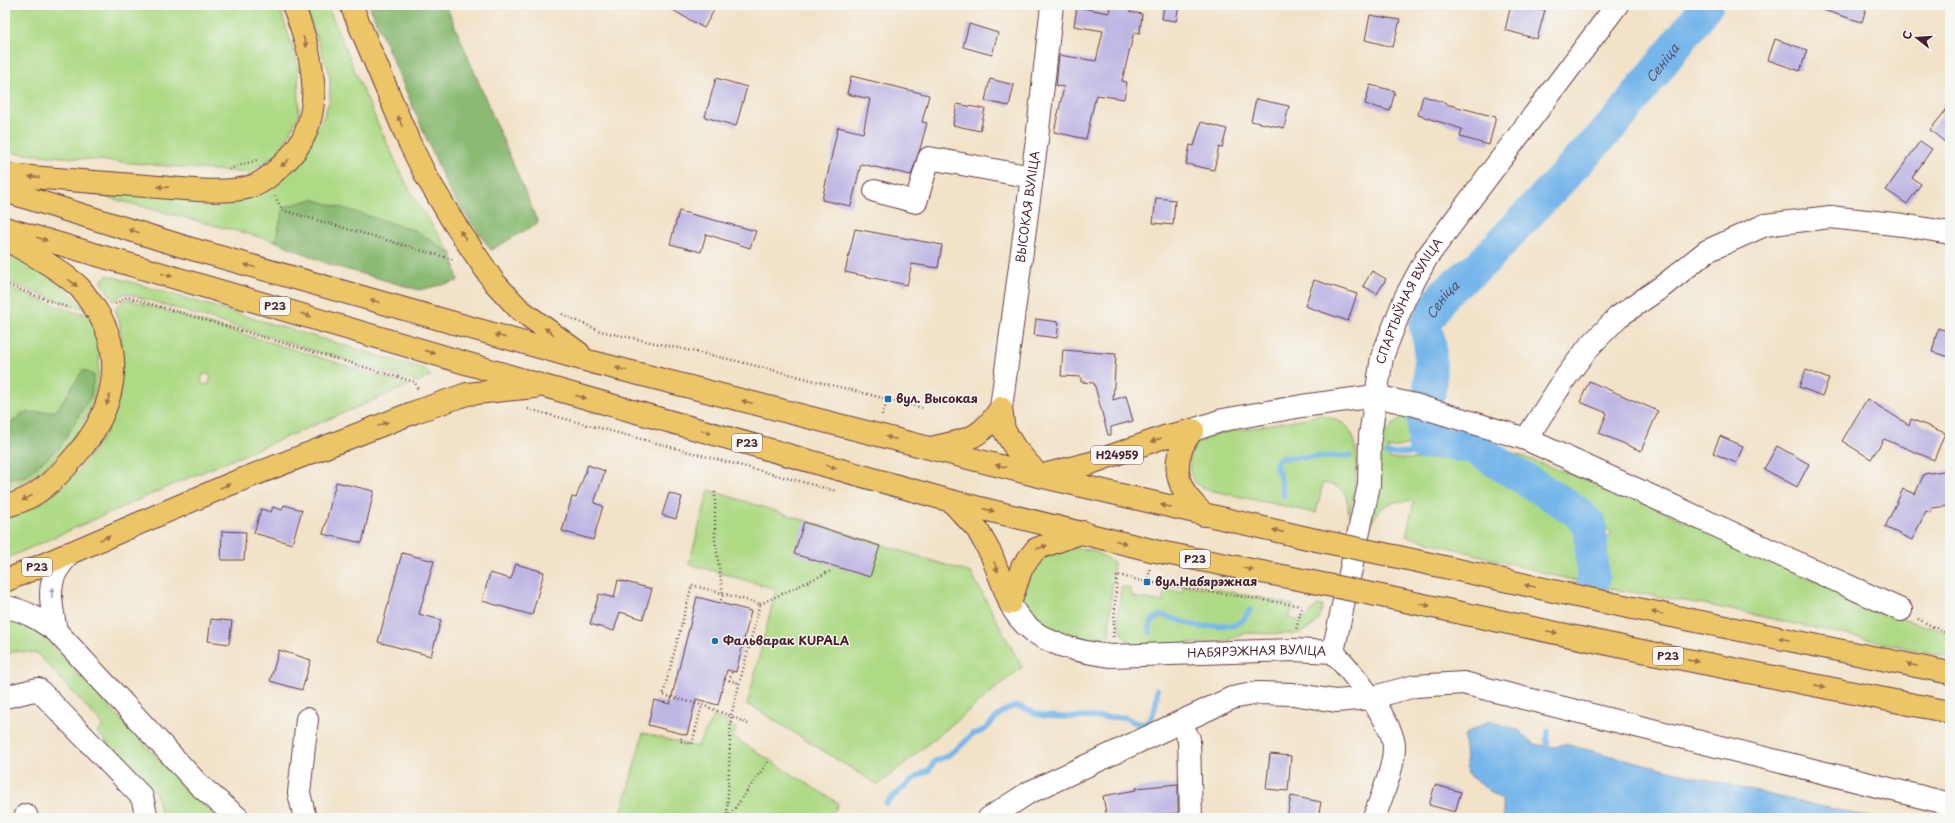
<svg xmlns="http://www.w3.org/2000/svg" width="1955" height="823" font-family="'Playpen Sans',sans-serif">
  <rect width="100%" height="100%" fill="#f6f6f2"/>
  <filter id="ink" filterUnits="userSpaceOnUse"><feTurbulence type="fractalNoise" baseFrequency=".025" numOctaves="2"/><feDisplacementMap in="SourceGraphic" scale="8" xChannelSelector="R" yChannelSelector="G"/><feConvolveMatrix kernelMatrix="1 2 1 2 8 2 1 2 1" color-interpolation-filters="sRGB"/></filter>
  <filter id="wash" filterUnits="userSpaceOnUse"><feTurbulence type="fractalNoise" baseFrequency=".012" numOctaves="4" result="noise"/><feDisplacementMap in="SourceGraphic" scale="16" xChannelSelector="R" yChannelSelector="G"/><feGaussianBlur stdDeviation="0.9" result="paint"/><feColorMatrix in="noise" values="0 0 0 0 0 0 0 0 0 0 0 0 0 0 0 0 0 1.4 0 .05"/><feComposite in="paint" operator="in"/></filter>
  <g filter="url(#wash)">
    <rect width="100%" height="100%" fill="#f2e2c8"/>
    <!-- green -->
    <path fill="#aeda86" stroke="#7c7c58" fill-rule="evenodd" d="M5,5H279L298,65L299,115L281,151L249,173L15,153L5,150Z
      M305,5H327C352,65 377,125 406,183C419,208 436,231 452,254L414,230L284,208L275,241L63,186L198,198L303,154L324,116L330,99V75Z
      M5,244L46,269L84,307H75L5,281Z
      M107,275L424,369L431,376L417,382L125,293L114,301L102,283V280Z
      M5,287L74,312L89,314C92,321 97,329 98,337C100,345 99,353 99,361C98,420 59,469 5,489Z
      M127,299L410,385L179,482L5,559V518L38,505L61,488L78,471L106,432L122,365L120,324L115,308ZM203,374H209L211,377L208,385L202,384L201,381Z
      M1322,415C1331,418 1343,421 1349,429C1364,451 1353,492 1349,517C1347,494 1347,487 1323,483L1316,513L1204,489L1194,482L1190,473V459L1193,448L1200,442L1211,435Z
      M1403,416L1419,421L1418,438L1415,445L1388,448L1390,459H1443L1467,453L1516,483L1585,536L1587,584L1406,536L1414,501C1391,500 1380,504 1370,526L1378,439Z
      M1440,428L1505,450L1632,497L1891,616L1950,633V657L1703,604L1600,587L1598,543L1612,534L1586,507L1473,442L1442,437Z
      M709,490L971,573L1022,667L878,785L753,707L747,705L776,589L689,564Z
      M1070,547L1092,550L1114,562L1108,644L1074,640L1042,626L1026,610L1022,600L1034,559Z
      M1184,585L1227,591L1294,605L1288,618L1300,621L1307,617L1317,605L1323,606L1319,618L1314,625L1304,631L1296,634L1244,633L1225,642L1135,646C1111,632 1119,611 1121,587H1129L1133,597L1163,602L1164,590L1182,592Z
      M5,613L33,626L183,785L217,818H162L156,794L97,732L104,726L37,653L16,651L5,655Z
      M714,715L736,728L733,737L838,803L836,809L825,818H620L643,733L697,747Z"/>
    <!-- forest -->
    <path fill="#8aba73" stroke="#6a6c4f" d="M369,5H446L538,223L491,250L450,193Z
      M313,199L414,230L452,254L458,281L419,290L331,265L275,241L284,207Z
      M83,370L94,375L91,396L60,447L26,476L5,479V447L9,445V425L22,413L56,411Z"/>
    <!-- water -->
    <path fill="#76b6ea" stroke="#606a8a" d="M1490,720L1520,731L1529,741L1538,745L1556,747L1564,744L1753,791L1873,818H1504L1502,800L1467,774L1464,735Z"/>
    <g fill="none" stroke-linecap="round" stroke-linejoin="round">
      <!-- stream -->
      <path stroke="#76b6ea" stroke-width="5.5" d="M1387,454L1416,453L1424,444
        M1284,496C1281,487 1282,476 1276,468L1277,461L1280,458L1350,456
        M1150,633C1148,622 1153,619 1162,615L1200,627L1223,625L1234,626L1243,620L1250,610
        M1546,754L1548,731
        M886,803L916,777L929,770L935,761L947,756L963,744L972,734C991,733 992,714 1010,708C1023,703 1033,715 1045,716C1071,718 1098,717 1125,717C1129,719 1132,722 1136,723C1155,727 1157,701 1157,689"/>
      <!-- river -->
      <path stroke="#76b6ea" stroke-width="33" id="s1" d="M1593,580L1590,525L1575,510L1472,447L1436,442L1424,444L1423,421L1430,387V345L1425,324L1445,293L1483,262L1621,116L1707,5"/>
    </g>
    <g id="blocks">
      <!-- building -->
      <path fill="#beb5e3" d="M664,5H717L704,28Z
        M1110,5H1131L1130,12L1142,14L1140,33L1134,32L1122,81L1127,82L1124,99L1096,95L1086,139L1054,132L1064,87L1056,86L1059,55L1096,61L1103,31L1074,26L1077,7L1109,13Z
        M1164,5H1179L1176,21L1162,19Z
        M1511,5H1527L1545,10L1537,39L1505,30Z
        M1820,5H1867L1862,22L1819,9Z
        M1370,15L1400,20L1393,47L1365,40Z
        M969,24L998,33L992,55L963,47Z
        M1775,39L1807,50L1800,71L1768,60Z
        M851,76L929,95L922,122L927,123L920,149L911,175L861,164L851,206L822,200L838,127L863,133L870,99L847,94Z
        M716,78L747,87L736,126L705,117Z
        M990,79L1014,85L1009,106L985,101Z
        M1370,85L1395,91L1390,111L1365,104Z
        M1423,96L1446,103V104L1496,117L1489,145L1460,137L1462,129L1418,115Z
        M1256,99L1289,106L1284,128L1251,121Z
        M957,104L985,109L980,131L953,125Z
        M1950,105V146L1930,130Z
        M1201,122L1227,129L1222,148L1219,147L1214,170L1186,164L1190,145L1194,146Z
        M1920,141L1932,149L1912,178L1921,184L1907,204L1886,190Z
        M1156,198L1175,200L1173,225L1153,223Z
        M679,211L756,231L750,248L706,234L701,252L670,244Z
        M855,229L942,245L938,268L912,264L907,285L845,272Z
        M1372,271L1386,279L1377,294L1363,286Z
        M1314,280L1357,294L1348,321L1305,306Z
        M1036,319L1059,322L1057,338L1034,335Z
        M1938,328L1950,332V357L1932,352Z
        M1063,350L1116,354L1113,400L1126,396L1133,421L1111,427V435H1108L1094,383L1081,382V377L1061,376Z
        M1806,370L1829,379L1822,396L1799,387Z
        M1589,381L1658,411L1641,451L1599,433L1607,413L1580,402Z
        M1867,399L1909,425L1911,419L1945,433L1934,460L1884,439L1871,459L1842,441Z
        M1720,436L1743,446L1736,463L1713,453Z
        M1777,446L1809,464L1797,487L1764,469Z
        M588,465L605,471L594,503L603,506L593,540L562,531L572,497L576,498Z
        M1950,470V506L1932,508L1930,513L1926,511L1912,540L1885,527L1903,489L1915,494L1924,474Z
        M336,482L374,491L362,543L323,534Z
        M669,493L682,497L676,519L662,515Z
        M284,505L302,510L292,544L254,533L261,509L271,512L273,507L282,510Z
        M804,522L880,546L870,577L794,554Z
        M222,531L246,532L244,560H221Z
        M402,553L434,561L419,614L441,620L431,656L378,642Z
        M516,564L544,572L532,615L482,601L490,573L511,579Z
        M618,580L652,589L643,619L620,612L614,631L590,624L599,594L614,598Z
        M697,597L751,611L736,672L727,670L718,705L696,699L687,735L648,725L654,700L670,704Z
        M211,619L232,621L229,644L208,641Z
        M279,650L311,660L302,690L270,681Z
        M1270,754L1291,756L1288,791L1266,789Z
        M1178,784V813L1130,818H1107L1103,796L1136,790V788Z
        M1435,785L1461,792L1455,812L1429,805Z
        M1291,796L1321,802L1318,818H1287Z"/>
    </g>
  </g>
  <g filter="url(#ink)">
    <use href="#blocks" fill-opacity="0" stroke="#633c43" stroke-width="1"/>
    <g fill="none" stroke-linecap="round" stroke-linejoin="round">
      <!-- minor casing -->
      <g stroke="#633c43" stroke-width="24">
        <g id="minor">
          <path d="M875,191L916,202L929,158L1032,177"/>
          <path id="s2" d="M1001,408L1037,139L1052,5"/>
          <path d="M1193,430L1223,420L1302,406L1375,396L1415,405L1526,439L1901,610"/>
          <path d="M1526,439L1566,377L1588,348L1618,317L1663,286L1707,251L1765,225L1830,217L1903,225L1950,233"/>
          <path id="s3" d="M1010,603C1028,642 1073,651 1111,656L1294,650L1333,652C1350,670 1394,722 1394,747C1394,769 1381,797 1374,818"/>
          <path d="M5,607C25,610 40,620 56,631L199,785L238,818"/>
          <path d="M56,631C53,612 47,592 55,574C58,567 65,560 69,553"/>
          <path id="s4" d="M1333,652L1369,485L1370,436L1382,357L1405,298L1427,257L1617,5"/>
          <path d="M5,697L38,689L142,797L147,818"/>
          <path d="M1180,722L1189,739L1191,818"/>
          <path d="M26,815L27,818"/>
          <path d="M305,818L299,793L307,719"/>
          <path d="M989,818L1028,793L1232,698L1257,693L1293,694L1336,701L1370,698L1415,686L1463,683L1950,804"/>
        </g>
      </g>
      <!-- highway casing -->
      <g stroke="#633c43" stroke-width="24">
        <path id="highway" d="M351,5L409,142L426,176L454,223L494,282L519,309L579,353
          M5,175C56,179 108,183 159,187C187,189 226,195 253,186C264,182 273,173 282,165C330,122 314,57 293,5
          M5,191L185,247L592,362L1039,476L1316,540
          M5,228L544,386L951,501L1155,551L1308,581
          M5,239C31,254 57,267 79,287C84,292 87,298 92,304C128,353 115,410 77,454C58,477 36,500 5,506
          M1001,408L1004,430L1015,448L1039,476
          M1193,430C1177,449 1172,470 1185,493C1190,501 1198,508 1204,515
          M935,447C970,439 980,439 1001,408
          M1043,475L1091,463L1164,437L1193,430
          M951,501L977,529L991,554L1010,603
          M1394,556L1599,601L1950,673
          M5,581L228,485L415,412L467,394L535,387
          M1386,597L1632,649L1950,712
          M1010,603L1022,567L1036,549L1083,532"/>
      </g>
      <!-- path -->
      <path stroke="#633c43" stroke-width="2.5" stroke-dasharray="1 3" stroke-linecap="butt" d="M229,169L257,160
        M275,196L282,210L455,260
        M5,284L69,308
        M115,304L127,297L415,382L418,390
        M562,314L600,331L737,361L922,408
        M528,409L836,491
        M882,415L888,399
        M715,492V540L723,594L720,603
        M1147,582L1150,569
        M760,604L831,571
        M1918,619L1950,635
        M1113,637L1117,575L1147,582L1302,606L1296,630
        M725,679L739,683
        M729,681L732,672
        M681,738L680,741L692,744L702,705L731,716L760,604L692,585L663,695L702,705
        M727,818L731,716L748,724
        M728,818L769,760"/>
      <!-- minor -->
      <use href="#minor" stroke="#fff" stroke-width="22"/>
      <!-- highway -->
      <use href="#highway" stroke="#edc569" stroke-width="22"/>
      <!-- highway-bridge casing -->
      <g stroke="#633c43" stroke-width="24" stroke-linecap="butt">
        <path id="highway-bridge" d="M1316,540L1394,556
          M1308,581L1386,597"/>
      </g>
      <!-- highway-bridge -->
      <use href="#highway-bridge" stroke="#edc569" stroke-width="22"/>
    </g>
    <!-- one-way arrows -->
    <defs><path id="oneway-solid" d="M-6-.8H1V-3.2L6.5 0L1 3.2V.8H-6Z"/></defs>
    <g fill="#9c724a">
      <use href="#oneway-solid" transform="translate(305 42) rotate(72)"/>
      <use href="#oneway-solid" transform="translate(400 121) rotate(-113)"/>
      <use href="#oneway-solid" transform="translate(285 163) rotate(138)"/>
      <use href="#oneway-solid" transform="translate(34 177) rotate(-175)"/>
      <use href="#oneway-solid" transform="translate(163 187) rotate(-176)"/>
      <use href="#oneway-solid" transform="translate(134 231) rotate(-163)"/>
      <use href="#oneway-solid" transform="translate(463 235) rotate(-125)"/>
      <use href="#oneway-solid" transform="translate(42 239) rotate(16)"/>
      <use href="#oneway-solid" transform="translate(250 266) rotate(-164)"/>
      <use href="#oneway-solid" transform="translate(167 275) rotate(16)"/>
      <use href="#oneway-solid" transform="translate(73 283) rotate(40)"/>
      <use href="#oneway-solid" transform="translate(375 301) rotate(-164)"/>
      <use href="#oneway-solid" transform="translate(306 315) rotate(17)"/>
      <use href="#oneway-solid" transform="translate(549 331) rotate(-144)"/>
      <use href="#oneway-solid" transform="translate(500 336) rotate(-164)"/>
      <use href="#oneway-solid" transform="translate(430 352) rotate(17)"/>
      <use href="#oneway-solid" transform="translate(621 369) rotate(-166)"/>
      <use href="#oneway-solid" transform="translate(581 397) rotate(16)"/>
      <use href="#oneway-solid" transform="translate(108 400) rotate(108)"/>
      <use href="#oneway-solid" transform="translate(747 402) rotate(-166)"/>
      <use href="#oneway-solid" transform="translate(383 424) rotate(-22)"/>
      <use href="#oneway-solid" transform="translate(706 432) rotate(16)"/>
      <use href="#oneway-solid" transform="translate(891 438) rotate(-165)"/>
      <use href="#oneway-solid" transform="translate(1156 440) rotate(160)"/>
      <use href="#oneway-solid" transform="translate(1001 466) rotate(-166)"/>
      <use href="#oneway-solid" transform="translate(831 467) rotate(16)"/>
      <use href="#oneway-solid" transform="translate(225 486) rotate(-23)"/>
      <use href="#oneway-solid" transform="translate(27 498) rotate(153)"/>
      <use href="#oneway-solid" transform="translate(1166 506) rotate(-167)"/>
      <use href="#oneway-solid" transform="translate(989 510) rotate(13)"/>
      <use href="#oneway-solid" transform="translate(1278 531) rotate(-167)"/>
      <use href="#oneway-solid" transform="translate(105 538) rotate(-23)"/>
      <use href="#oneway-solid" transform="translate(1121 542) rotate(15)"/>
      <use href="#oneway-solid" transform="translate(1042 547) rotate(-19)"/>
      <use href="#oneway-solid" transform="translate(996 567) rotate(69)"/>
      <use href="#oneway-solid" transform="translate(1248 569) rotate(11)"/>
      <use href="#oneway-solid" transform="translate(1530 586) rotate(-168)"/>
      <use href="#oneway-solid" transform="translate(1425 605) rotate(12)"/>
      <use href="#oneway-solid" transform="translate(1657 613) rotate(-168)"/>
      <use href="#oneway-solid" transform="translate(1552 632) rotate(12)"/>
      <use href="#oneway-solid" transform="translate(1784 639) rotate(-168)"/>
      <use href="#oneway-solid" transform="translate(1693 661) rotate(11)"/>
      <use href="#oneway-solid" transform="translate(1912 665) rotate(-168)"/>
      <use href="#oneway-solid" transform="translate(1820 686) rotate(11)"/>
    </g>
    <use fill="#ae9aa0" href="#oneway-solid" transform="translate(52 593) rotate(-86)"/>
  </g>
  <!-- markers -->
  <g fill="#1f6fb2" stroke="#f6f6f2" stroke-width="1.5">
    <rect x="884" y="395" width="8" height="8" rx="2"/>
    <rect x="1143" y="578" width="8" height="8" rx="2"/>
    <circle cx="715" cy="641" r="4"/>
  </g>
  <g text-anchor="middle" stroke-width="3" stroke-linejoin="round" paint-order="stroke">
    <!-- shield labels -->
    <g fill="#f6f6f2" stroke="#7e6067" stroke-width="1">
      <rect x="260" y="297" width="30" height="18" rx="3"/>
      <rect x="732" y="434" width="30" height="18" rx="3"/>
      <rect x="1091" y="446" width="52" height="18" rx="3"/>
      <rect x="1180" y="550" width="30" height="18" rx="3"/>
      <rect x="22" y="558" width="30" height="18" rx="3"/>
      <rect x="1653" y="647" width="30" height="18" rx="3"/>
    </g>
    <g font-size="11" font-weight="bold" fill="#4a1f2b">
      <text x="275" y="310">Р23</text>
      <text x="747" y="447">Р23</text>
      <text x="1117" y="459">Н24959</text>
      <text x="1195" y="563">Р23</text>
      <text x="37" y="571">Р23</text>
      <text x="1668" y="660">Р23</text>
    </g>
    <!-- street labels -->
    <g font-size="12" fill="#4a1f2b" stroke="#f6f6f2">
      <text dy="4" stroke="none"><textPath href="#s2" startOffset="203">ВЫСОКАЯ ВУЛІЦА</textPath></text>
      <text dy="4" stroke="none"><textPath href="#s4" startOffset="362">СПАРТЫЎНАЯ ВУЛІЦА</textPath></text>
      <text dy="4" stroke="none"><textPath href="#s3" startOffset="265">НАБЯРЭЖНАЯ ВУЛІЦА</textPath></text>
    </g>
    <!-- poi labels -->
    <g font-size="12" font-weight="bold" fill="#4a1f2b" stroke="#f6f6f2" text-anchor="start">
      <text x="896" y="403">вул. Высокая</text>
      <text x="1155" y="586">вул.Набярэжная</text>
      <text x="723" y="645">Фальварак KUPALA</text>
    </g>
    <!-- water labels -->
    <g font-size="13" font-style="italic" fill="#59546e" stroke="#f6f6f2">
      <text dy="5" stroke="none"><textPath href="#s1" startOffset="721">Сеніца</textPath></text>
      <text dy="5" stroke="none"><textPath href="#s1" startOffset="397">Сеніца</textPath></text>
    </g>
  </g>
  <!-- margin -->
  <rect width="1955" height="823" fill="none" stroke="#f6f6f2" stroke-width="20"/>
  <!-- north arrow -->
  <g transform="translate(1917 38) rotate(287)" stroke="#f6f6f2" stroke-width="3" paint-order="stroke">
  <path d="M0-3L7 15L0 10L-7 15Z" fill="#4a1f2b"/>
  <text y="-6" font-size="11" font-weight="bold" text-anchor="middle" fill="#4a1f2b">С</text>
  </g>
</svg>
